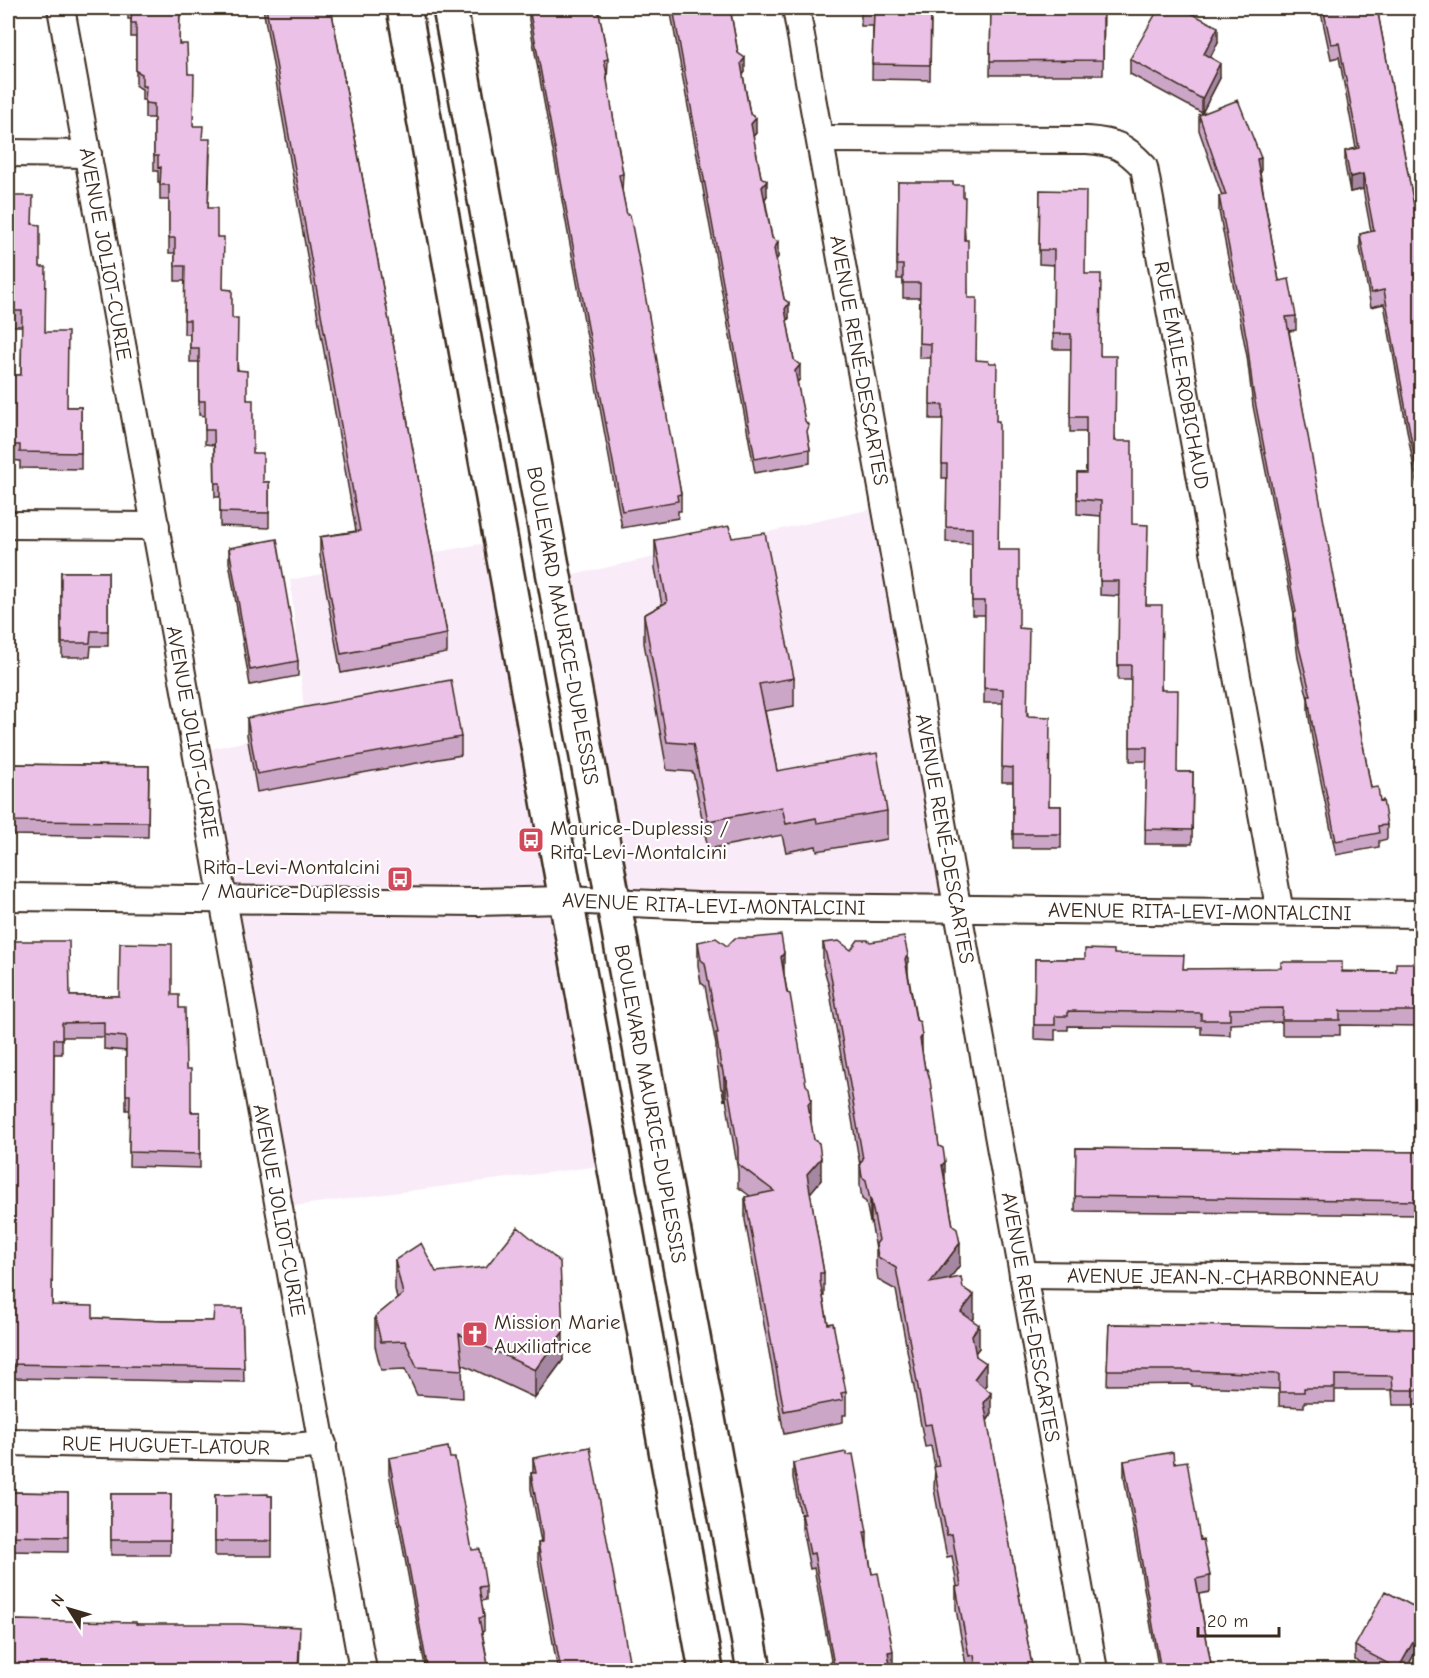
<svg xmlns="http://www.w3.org/2000/svg" width="1429" height="1678" font-family="'Comic Neue',sans-serif">
  <rect width="100%" height="100%" fill="#fff"/>
  <filter id="ink" filterUnits="userSpaceOnUse"><feTurbulence type="fractalNoise" baseFrequency=".0167" numOctaves="2"/><feDisplacementMap in="SourceGraphic" scale="12" xChannelSelector="R" yChannelSelector="G"/><feConvolveMatrix kernelMatrix="1 2 1 2 8 2 1 2 1" color-interpolation-filters="sRGB"/></filter>
  <g filter="url(#ink)">
    <!-- built -->
    <path fill="#f9ecf8" d="M886,506L958,909L612,902L554,579Z
      M501,540L615,1164L279,1208L196,752L306,728L290,580Z"/>
    <g fill="none" stroke-linecap="round" stroke-linejoin="round">
      <!-- street casing -->
      <g stroke="#3b2a1e" stroke-width="30">
        <g id="street">
          <path id="s1" d="M61,8L363,1670"/>
          <path id="s2" d="M796,8L1094,1670"/>
          <path id="s3" d="M820,139L1087,140C1114,142 1125,146 1144,167L1280,912"/>
          <path d="M8,153L88,154"/>
          <path d="M8,525L156,526"/>
          <path id="s4" d="M8,897L477,902L565,900L698,906L1422,914"/>
          <path id="s5" d="M1023,1275L1422,1279"/>
          <path id="s6" d="M8,1442L283,1448L323,1444"/>
        </g>
      </g>
      <!-- secondary casing -->
      <g stroke="#3b2a1e" stroke-width="38">
        <g id="secondary">
          <path d="M404,8L706,1670"/>
          <path id="s7" d="M450,8L754,1670"/>
        </g>
      </g>
      <!-- street -->
      <use href="#street" stroke="#fff" stroke-width="26"/>
      <!-- secondary -->
      <use href="#secondary" stroke="#fff" stroke-width="33"/>
    </g>
    <!-- wall -->
    <path fill="#cba6c7" stroke="#3b2a1e" stroke-width="1.5" d="M127,8H180L179,44L188,74L193,126L203,139L210,154L208,208L217,237L223,289L232,318L238,370L247,400L253,453L263,482H269V528L220,526V497H215L214,445L205,444V416L199,415V362H190V334H184L185,281H175V253H169V200H160V182H158V171H154V118H145V100H142V89L136,86V37H131V19H128V8Z
      M263,8H331L447,634V653L341,673L320,556V537L356,531Z
      M529,8H598L608,59L607,83L623,174L622,191L681,494V511H678V518L622,528L529,20Z
      M670,8H730L738,53L745,72L743,75L750,114L756,133L753,136L761,177L767,196L765,199L772,238L778,257L776,260L784,299L789,318L787,321L794,360L800,379L797,382L810,449V463L755,473Z
      M861,8H931L930,80L872,79L873,26H861Z
      M991,8H1104L1103,75H990Z
      M1320,8H1377L1422,248V512L1384,304L1371,307L1360,248V234L1371,231L1363,189L1350,192L1345,165V151L1356,148L1339,57L1331,59Z
      M1218,42L1210,58L1220,78L1202,113L1130,74V59Z
      M1199,115L1261,172L1260,173L1279,281L1296,316V330L1289,331L1335,592L1371,788L1380,801L1387,825V839L1379,841V847L1336,855L1312,738L1308,711V699L1298,658L1294,627V614L1253,406L1247,356L1219,211V196H1222L1199,130Z
      M898,182L953,185L963,197L968,298L976,360L996,421L998,550L1019,628L1028,716L1049,806H1061V848H1013V782H1002L1003,703H984L985,615H972V543L946,542L947,478H942L943,419H930L931,358H919L920,298H903V279H897Z
      M1040,190L1085,274L1177,772H1193L1192,844H1145L1147,761H1130L1131,680H1118L1119,596L1100,595L1101,516L1077,514V473H1086V432H1070L1071,349H1053L1054,265L1039,264Z
      M8,196L33,224L40,267L45,332L67,407H81V469L20,468V461L8,460V375H21L22,326H8Z
      M732,538L794,678V706L765,711L777,771L887,811V839L817,851L816,846L786,852L782,835L708,849L693,772L667,770L644,643V615L662,605L655,568V540Z
      M229,548L298,661V676L250,685L229,562Z
      M8,568H11L10,665H8Z
      M61,572H108V646H91L90,657H62V645H61Z
      M247,718L461,737V755L257,792L247,735Z
      M8,764L149,766L148,837L8,835Z
      M8,941L70,996H119L172,995L179,1008L191,1112H200V1168L129,1166L130,1110H126V1051L104,1049V1037H62V1054H54L52,1305L93,1318L162,1321H213L242,1308L244,1382L8,1378Z
      M698,942L727,946L784,974L821,1180L810,1193L824,1273V1296H823L828,1324L846,1392V1415H843V1422L784,1434L745,1220V1197L750,1196L738,1187V1171L726,1099L724,1100L722,1089H721L716,1056V1045L705,986L701,983L698,965Z
      M823,943L851,950L908,973L960,1265L949,1279L963,1288L974,1318L972,1320L979,1348L975,1353L986,1385L984,1388L991,1415L987,1421L1033,1671H967L956,1609V1587L957,1586L952,1556L947,1557L942,1532L934,1489L935,1467L931,1446L925,1447L896,1290L878,1280L876,1266V1249L871,1222H870L866,1202L862,1199L860,1185V1165L829,987L823,965Z
      M1114,954L1184,969L1396,972L1422,963V1026L1340,1025V1035H1282V1022L1230,1024V1035L1201,1034V1027L1068,1026V1030H1055V1040L1034,1039L1035,959H1085Z
      M1076,1148L1422,1152V1215L1075,1211Z
      M395,1260L436,1272L563,1360L535,1398L462,1364L463,1398L417,1395L405,1369L381,1370L375,1346V1317L397,1299L395,1289Z
      M1109,1324L1422,1329V1405H1393L1392,1390H1335V1402H1304V1407L1279,1406V1389L1192,1386V1384L1107,1385Z
      M389,1458L472,1550L486,1586V1600L481,1601L484,1617V1631L482,1632L489,1670L493,1671H426L389,1473Z
      M533,1458L631,1671H558L538,1559V1543L541,1542L531,1489V1473H533Z
      M1124,1461L1174,1463L1200,1540L1210,1576V1592L1199,1594L1212,1671H1159L1124,1477Z
      M793,1463L867,1532V1546L872,1574L893,1665L891,1666V1671H833L814,1568L810,1569L802,1529V1519L799,1508L793,1478Z
      M8,1492L68,1493V1552L8,1551Z
      M111,1494H171L170,1555H111Z
      M215,1495L272,1496V1556H215Z
      M1422,1561V1578L1421,1576V1562Z
      M1422,1611V1640L1405,1671H1375L1355,1660V1646Z
      M8,1620L136,1624L300,1641L299,1671H8Z"/>
    <!-- shaded-wall -->
    <path fill="#a587a2" stroke="#3b2a1e" stroke-width="1.5" d="M1218,27V42L1204,69V54Z
      M745,58V72L741,77V63Z
      M1220,63V78L1202,113V99Z
      M756,118V133L751,139V124Z
      M1261,158V172L1257,174V159Z
      M1363,174V189L1350,192V177Z
      M767,181V196L762,202V187Z
      M778,242V257L774,263V249Z
      M789,303V318L785,324V309Z
      M800,365V379L795,385V371Z
      M784,953V976L781,957Z
      M908,955V977L905,959Z
      M922,1036V1058L920,1039Z
      M726,1077V1099L724,1100V1078Z
      M811,1100V1123L808,1127V1104Z
      M821,1158V1180L807,1197V1174Z
      M945,1162V1184L942,1165Z
      M870,1200H871V1222H870Z
      M960,1243V1265L930,1305V1283Z
      M974,1295V1318L961,1334V1312Z
      M979,1325V1348L972,1357V1335Z
      M563,1332V1360L535,1398V1370Z
      M986,1363V1385L974,1401V1379Z
      M991,1393V1415L984,1425V1403Z
      M1422,1626V1640L1405,1671H1398V1669Z
      M893,1651V1665L888,1666V1652Z"/>
    <!-- building -->
    <path fill="#ecc1e7" stroke="#3b2a1e" stroke-width="1.5" d="M132,8H180L179,44H187L188,74H194L193,126H203L202,139H210L208,208H217V237H224L223,289L232,290V318H238L237,370L247,371V400H253V453H263V482H269V513L220,512V483H215L214,430H205V401H199V348H190V320H184L185,266H175V238H169V185H160L161,167L158,168V156H154V104L145,103L146,86H142V74L136,71V23H131Z
      M266,8H331L447,634L341,654L320,537L360,531Z
      M529,8H598L608,59L604,60L607,74H606L623,174L619,175L627,215H630L639,261L681,494L677,495L678,501L622,511Z
      M673,8H730L738,53L745,58L741,63L746,93L750,114L756,118L751,124L761,177L767,181L762,187L772,238L778,242L774,249L784,299L789,303L785,309L794,360L800,365L795,371L805,421L809,426L807,431L810,449L755,459Z
      M861,8H931L930,65L872,64L874,12H861Z
      M991,8H1103V60L990,61Z
      M1159,8H1181L1218,27L1204,54L1220,63L1202,99L1130,59Z
      M1323,8H1377L1422,248V498L1384,290L1371,293L1360,234L1374,231L1363,174L1350,177L1345,151L1359,148L1339,43L1331,44Z
      M1238,100L1261,158L1257,159L1279,281L1289,279L1296,316L1286,317L1335,582H1333L1371,788L1378,787L1380,801L1383,800L1387,825L1378,826L1379,833L1336,841L1312,723L1308,696H1311L1298,643L1294,613L1296,612L1253,391L1247,341L1219,196L1226,195L1199,115Z
      M898,182H953V185H963V197H965L964,240H968V298H977L976,360L988,361L989,363H997L996,421H999V482L998,550H1019V628L1029,629L1027,716L1050,717L1049,806H1061V834H1013V768L1002,767L1003,689L984,688L985,601H972V528L946,527L947,464H942L943,405L930,404L931,344L919,343L920,283H903V265H897Z
      M1040,190L1086,191L1085,274H1101L1100,356H1116L1115,441H1132V524L1148,525L1146,605H1162L1161,690H1178L1177,772H1193L1192,830L1145,829L1147,747H1130L1131,665H1118L1119,581H1100L1101,501L1077,499V473H1086V417H1070L1071,334H1053L1054,250H1039Z
      M8,196H33L32,224L40,225V267H46L45,332H68L67,407H81V453L20,452V445H8V375H21L22,311H8Z
      M729,526L732,538L765,533L794,678L759,684L777,771L877,753L887,811L817,823L816,818L786,824L782,807L708,821L693,744L667,742L644,615L667,602L655,540Z
      M277,539L298,661L250,670L229,548Z
      M8,568H11L10,643H8Z
      M61,572H108V631H91L90,643H62V630L61,631Z
      M451,680L461,737L257,774L247,718Z
      M8,764L149,766L148,822L8,821Z
      M781,935L784,953L781,957L787,993L790,994L806,1085L809,1088L811,1100L808,1104L814,1140L819,1143L821,1158L807,1174L824,1273H820V1281L828,1324L833,1323L846,1392L841,1393L843,1400L784,1411L745,1197L774,1191L738,1164V1148L726,1077L724,1078L722,1067H721L716,1033H718L705,963L701,960L698,942L716,938L727,946L735,938H753Z
      M904,937L908,955L905,959L916,1020L920,1022L922,1036L920,1039L925,1069H927L930,1080L939,1146L943,1148L945,1162L942,1165L953,1226L957,1229L960,1243L930,1283L961,1277L963,1288L974,1295L961,1312L979,1325L972,1335L976,1356L986,1363L974,1379L991,1393L984,1403L1033,1671H976L974,1655L969,1656L956,1587L961,1586L952,1534L947,1535L942,1510L934,1467L939,1466L931,1424L925,1425L896,1268L878,1257L876,1244L879,1240L871,1200H870L866,1180L862,1177L860,1163L863,1159L829,965L823,943L839,941L851,950L858,940H868L870,942Z
      M8,941H69L70,996H119L120,943L172,944V995H179V1008H185L186,1069H191V1112H200V1154L129,1152L130,1095H126V1037L104,1035V1022L62,1023V1039H54L52,1305L93,1306V1318L162,1321H213L214,1308H242L244,1368L8,1364Z
      M1085,949L1114,950V954L1184,955L1183,969L1281,968V962H1342V972H1396V963H1422V1011H1340V1020H1282L1283,1008L1230,1009V1020H1201V1013L1068,1011V1016H1055V1025H1034L1035,959H1085Z
      M1076,1148L1422,1152V1201L1075,1196Z
      M518,1227L560,1262L563,1332L535,1370L459,1334L463,1370L417,1367L405,1341L381,1342L375,1317L403,1294L395,1260L421,1243L436,1272L486,1267Z
      M1109,1324L1422,1329V1390H1393L1392,1376L1335,1375V1388H1304V1392H1279V1374L1192,1371V1370H1107Z
      M448,1447L450,1458H455L472,1550L480,1549L486,1586L479,1587L484,1617L479,1618L489,1670L493,1669V1671H428L389,1458Z
      M590,1447L631,1671H561L538,1543L542,1542V1534L531,1473H536L533,1458Z
      M846,1452V1455L853,1454L867,1532H864L872,1574L878,1573L893,1651L888,1652L891,1671H835L814,1553L810,1554L802,1514H805L799,1494L793,1463Z
      M1173,1452L1174,1463L1187,1461L1200,1540L1203,1539L1210,1576L1196,1579L1212,1670L1210,1671H1161L1124,1461Z
      M8,1492L68,1493V1537L8,1536Z
      M111,1494H171L170,1540H111Z
      M268,1494V1496H272V1541H215V1495Z
      M1385,1591L1422,1611V1626L1398,1669L1355,1646Z
      M8,1620L136,1622V1624H240L300,1627L298,1671H272L216,1668L157,1669L8,1667Z"/>
  </g>
  <!-- icons -->
  <defs>
    <g id="bus-square" transform="scale(1.35)"><rect x="-9" y="-9" width="18" height="18" rx="4" fill="#d1495b" stroke="#fff"/><path d="M-5-6H5V4H4V6H2V4H-2V6H-4V4H-5ZM-3.5-4V0h7V-4ZM-3.5 1.2v1.5H-2V1.2ZM2 1.2v1.5H3.5V1.2Z" fill="#fff"/></g>
    <g id="church-square" transform="scale(1.35)"><rect x="-9" y="-9" width="18" height="18" rx="4" fill="#d1495b" stroke="#fff"/><path d="M-1.2-6h2.4v3.5h3.3v2.4h-3.3V6h-2.4V-.1h-3.3v-2.4h3.3Z" fill="#fff"/></g>
  </defs>
  <g fill-rule="evenodd">
    <use href="#bus-square" x="531" y="840"/>
    <use href="#bus-square" x="400" y="879"/>
    <use href="#church-square" x="475" y="1334"/>
  </g>
  <g text-anchor="middle" stroke-width="4.5" stroke-linejoin="round" paint-order="stroke">
    <!-- street labels -->
    <g font-size="21" fill="#3b2a1e" stroke="#fff">
      <text dy="7" stroke="none"><textPath href="#s1" startOffset="250">AVENUE JOLIOT-CURIE</textPath></text>
      <text dy="7" stroke="none"><textPath href="#s2" startOffset="358">AVENUE RENÉ-DESCARTES</textPath></text>
      <text dy="7" stroke="none"><textPath href="#s3" startOffset="544">RUE ÉMILE-ROBICHAUD</textPath></text>
      <text dy="7" stroke="none"><textPath href="#s7" startOffset="628">BOULEVARD MAURICE-DUPLESSIS</textPath></text>
      <text dy="7" stroke="none"><textPath href="#s1" startOffset="736">AVENUE JOLIOT-CURIE</textPath></text>
      <text dy="7" stroke="none"><textPath href="#s2" startOffset="844">AVENUE RENÉ-DESCARTES</textPath></text>
      <text dy="7" stroke="none"><textPath href="#s4" startOffset="706">AVENUE RITA-LEVI-MONTALCINI</textPath></text>
      <text dy="7" stroke="none"><textPath href="#s4" startOffset="1192">AVENUE RITA-LEVI-MONTALCINI</textPath></text>
      <text dy="7" stroke="none"><textPath href="#s7" startOffset="1114">BOULEVARD MAURICE-DUPLESSIS</textPath></text>
      <text dy="7" stroke="none"><textPath href="#s1" startOffset="1222">AVENUE JOLIOT-CURIE</textPath></text>
      <text dy="7" stroke="none"><textPath href="#s5" startOffset="200">AVENUE JEAN-N.-CHARBONNEAU</textPath></text>
      <text dy="7" stroke="none"><textPath href="#s2" startOffset="1330">AVENUE RENÉ-DESCARTES</textPath></text>
      <text dy="7" stroke="none"><textPath href="#s6" startOffset="158">RUE HUGUET-LATOUR</textPath></text>
    </g>
    <!-- poi labels -->
    <g font-size="21" fill="#3b2a1e" stroke="#fff" text-anchor="start">
      <text x="550" y="835">Maurice-Duplessis /<tspan x="550" dy="24">Rita-Levi-Montalcini</tspan></text>
      <text x="380" y="874" text-anchor="end">Rita-Levi-Montalcini<tspan x="380" dy="24">/ Maurice-Duplessis</tspan></text>
      <text x="494" y="1329">Mission Marie<tspan x="494" dy="24">Auxiliatrice</tspan></text>
    </g>
  </g>
  <!-- margin -->
  <rect width="1429" height="1678" fill="none" stroke="#fff" stroke-width="30"/>
  <rect x="15" y="15" width="1399" height="1648" fill="none" stroke="#3b2a1e" stroke-width="2" filter="url(#ink)"/>
  <!-- north arrow -->
  <g transform="translate(69 1609) rotate(307)" stroke="#ffffff" stroke-width="4.5" paint-order="stroke">
  <path d="M0-4.5L10 22L0 15L-10 22Z" fill="#3b2a1e"/>
  <text y="-9" font-size="16" font-weight="bold" text-anchor="middle" fill="#3b2a1e">N</text>
  </g>
  <!-- scale -->
  <path d="M1198 1627v9h81v-9" fill="none" stroke="#3b2a1e" stroke-width="3"/>
  <text x="1207" y="1627" font-size="18" fill="#3b2a1e" stroke="#ffffff" stroke-width="4.5" paint-order="stroke">20 m</text>
</svg>
